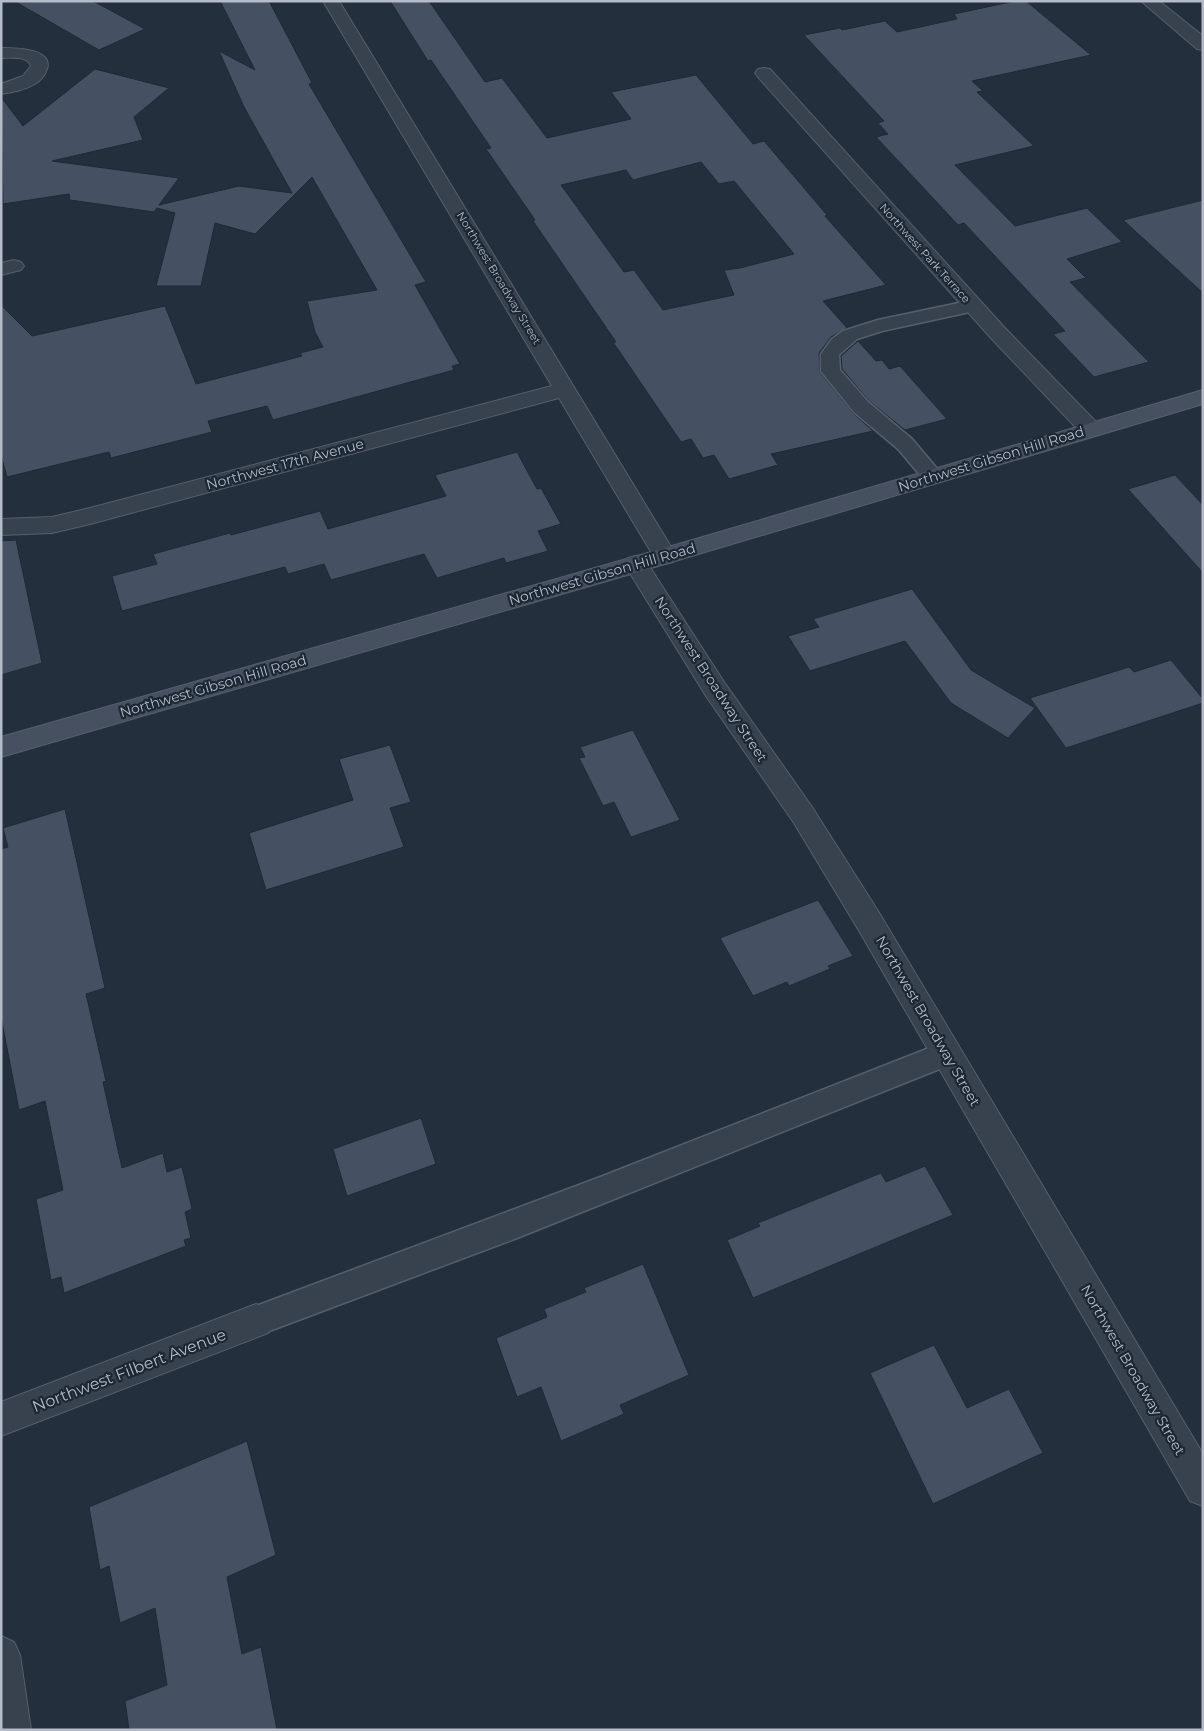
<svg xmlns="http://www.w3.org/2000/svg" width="1204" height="1731" font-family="Montserrat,sans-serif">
  <rect width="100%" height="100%" fill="#242f3e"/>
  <!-- building -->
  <path fill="#455162" stroke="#1f2835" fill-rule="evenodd" d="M14,1H93L145,29L99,50Z
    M220,1H269L312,83L309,84L426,282L415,285L460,364L452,366L454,370L273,420L267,406L208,421L212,432L111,458L109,452L7,477L1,455V305L32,336L165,306L196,384L302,356L300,353L323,347L315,332L307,301L377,290L312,177L255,234L215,223L201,286H156L175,213L157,208L154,212L70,200L69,194L3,204L1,97L23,126L95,69L169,88L134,117L143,140L52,161L179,178L159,205L239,186L292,193L244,107L219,51L255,70Z
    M390,1H429L485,82L502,78L547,138L631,119L611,92L696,75L753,144L764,141L827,215L825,216L886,285L823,301L847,328L831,337L819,353L820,372L853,413L873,431L771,454L778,465L729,479L714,455L703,458L691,439L681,442L613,342H616L533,221L535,220L486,149L491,148L431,60L428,61ZM701,162L719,184L734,181L794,254L740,268L724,270L734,295L663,310L634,270L624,272L561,185L626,170L633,180Z
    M1015,1H1026L1091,55L972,81L983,91L977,92L1034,146L955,165L1015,226L1087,208L1122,242L1067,259L1086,278L1070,282L1149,362L1094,377L1053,334L1065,331L964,223L958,225L876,137L888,134L878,123L884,121L804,35L840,28L842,30L885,21L897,32L957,19L954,14Z
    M1203,200V293L1123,220Z
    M858,341L876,361L882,360L889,369L900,366L947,419L905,430L869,401L842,369L841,356Z
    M517,452L537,489L541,488L561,524L538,531L548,551L506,563L504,558L437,578L424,554L331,580L324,564L288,574L285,567L122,611L112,576L157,564L153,554L230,533L231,535L320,511L328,529L446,496L435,475Z
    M1175,475L1203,505V573L1128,489Z
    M16,540L42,663L1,675V541Z
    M912,589L971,670L1035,708L1008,738L951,703L905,641L810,671L788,636L819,627L813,619Z
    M1171,660L1203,699V703L1066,748L1030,698L1129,667L1134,672Z
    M633,730L680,820L631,837L614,802L603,806L579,758L585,757L580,747Z
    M390,745L411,802L390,808L404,847L266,890L249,833L353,800L339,759Z
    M65,809L105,988L86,994L106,1081L103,1082L122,1168L163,1153L167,1172L182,1167L192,1209L185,1212L191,1238L184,1240L186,1246L64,1293L61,1277L51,1280L36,1199L63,1190L45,1101L19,1110L1,1017V849L8,847L3,828Z
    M818,900L853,956L828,966L830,969L789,986L787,982L753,996L720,938Z
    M421,1118L436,1164L347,1196L333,1149Z
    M925,1166L953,1215L753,1298L727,1240L760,1226L758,1223L881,1173L886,1182Z
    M643,1264L689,1375L620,1405L624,1414L561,1441L541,1387L517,1397L496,1338L547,1317L544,1309L586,1292L584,1288Z
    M934,1345L967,1408L1009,1389L1043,1453L933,1504L870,1373Z
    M247,1441L276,1555L227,1577L242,1654L261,1647L277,1730H129L125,1701L167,1685L155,1608L120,1623L109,1566L100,1570L89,1507Z"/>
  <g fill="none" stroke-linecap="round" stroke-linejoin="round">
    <!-- service casing -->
    <g stroke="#565f6c" stroke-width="3">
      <path id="service" d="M973,300L979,302L982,306L979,310L882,331L857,339L839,355L840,370L868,402L912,439L939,471L942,476L939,481L932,483L925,481L898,449L854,412L821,371V354L832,339L843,331L878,320Z
        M947,1041L957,1044L961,1053L957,1062L517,1238L256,1336L245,1332L241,1321L245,1310L256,1306L603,1176Z"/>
    </g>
    <!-- minor casing -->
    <g stroke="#565f6c" stroke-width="2">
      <path id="minor" d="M323,1H339L673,550L677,556L673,562L665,564L657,562L559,398L90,524L52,533L1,535V519L52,517L90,508L552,386Z
        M1141,1H1159L1203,36V50L1197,49Z
        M1,48C13,48 54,48 47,69C45,75 40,81 35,84C25,90 13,92 1,94V84L23,76L31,66C27,55 11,58 1,58Z
        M764,68L770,69L1004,327L1098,424L1101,429L1098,434L1090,436L1082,434L990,337L758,77L755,73L758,69Z
        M14,260L21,262L24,266L21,270L1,275V263Z
        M636,556L644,558L724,682L812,807L878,911L1203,1454V1506L1190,1501L858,929L794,823L706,696L628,570L624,564L628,558Z
        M256,1304L268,1309L273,1321L268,1333L1,1436V1402Z
        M1,1636L14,1642L20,1655L31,1730H1Z"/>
    </g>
    <!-- secondary casing -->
    <g stroke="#565f6c" stroke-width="2">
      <path id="secondary" d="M1203,390V404L665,564L1,757V737L665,548Z"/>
    </g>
    <!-- service -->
    <use href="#service" fill="#38414e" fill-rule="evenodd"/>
    <!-- minor -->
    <use href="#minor" fill="#38414e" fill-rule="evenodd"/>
    <!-- secondary -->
    <use href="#secondary" fill="#465061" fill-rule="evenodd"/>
  </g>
  <g text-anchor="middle" stroke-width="4.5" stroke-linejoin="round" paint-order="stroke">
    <!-- far-street labels -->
    <g font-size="11" fill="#b4bcc9" stroke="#1d2633">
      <text transform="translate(925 253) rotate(48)" y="4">Northwest Park Terrace</text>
      <text transform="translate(499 278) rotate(59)" y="4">Northwest Broadway Street</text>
    </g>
    <!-- street labels -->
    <g font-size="14" fill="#b4bcc9" stroke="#1d2633">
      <text transform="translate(991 459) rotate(-17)" y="5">Northwest Gibson Hill Road</text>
      <text transform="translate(285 464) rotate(-15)" y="5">Northwest 17th Avenue</text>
      <text transform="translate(602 574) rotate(-16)" y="5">Northwest Gibson Hill Road</text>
      <text transform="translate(711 679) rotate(57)" y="5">Northwest Broadway Street</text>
      <text transform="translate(213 686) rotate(-16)" y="5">Northwest Gibson Hill Road</text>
      <text transform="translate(928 1021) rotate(60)" y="5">Northwest Broadway Street</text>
      <text transform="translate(1133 1370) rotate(60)" y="5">Northwest Broadway Street</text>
    </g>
    <!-- near-street labels -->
    <g font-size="16" fill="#b4bcc9" stroke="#1d2633">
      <text transform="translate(129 1370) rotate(-21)" y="6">Northwest Filbert Avenue</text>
    </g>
  </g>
  <!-- border -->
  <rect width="1204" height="1731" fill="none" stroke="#b4bcc9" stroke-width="5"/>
</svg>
